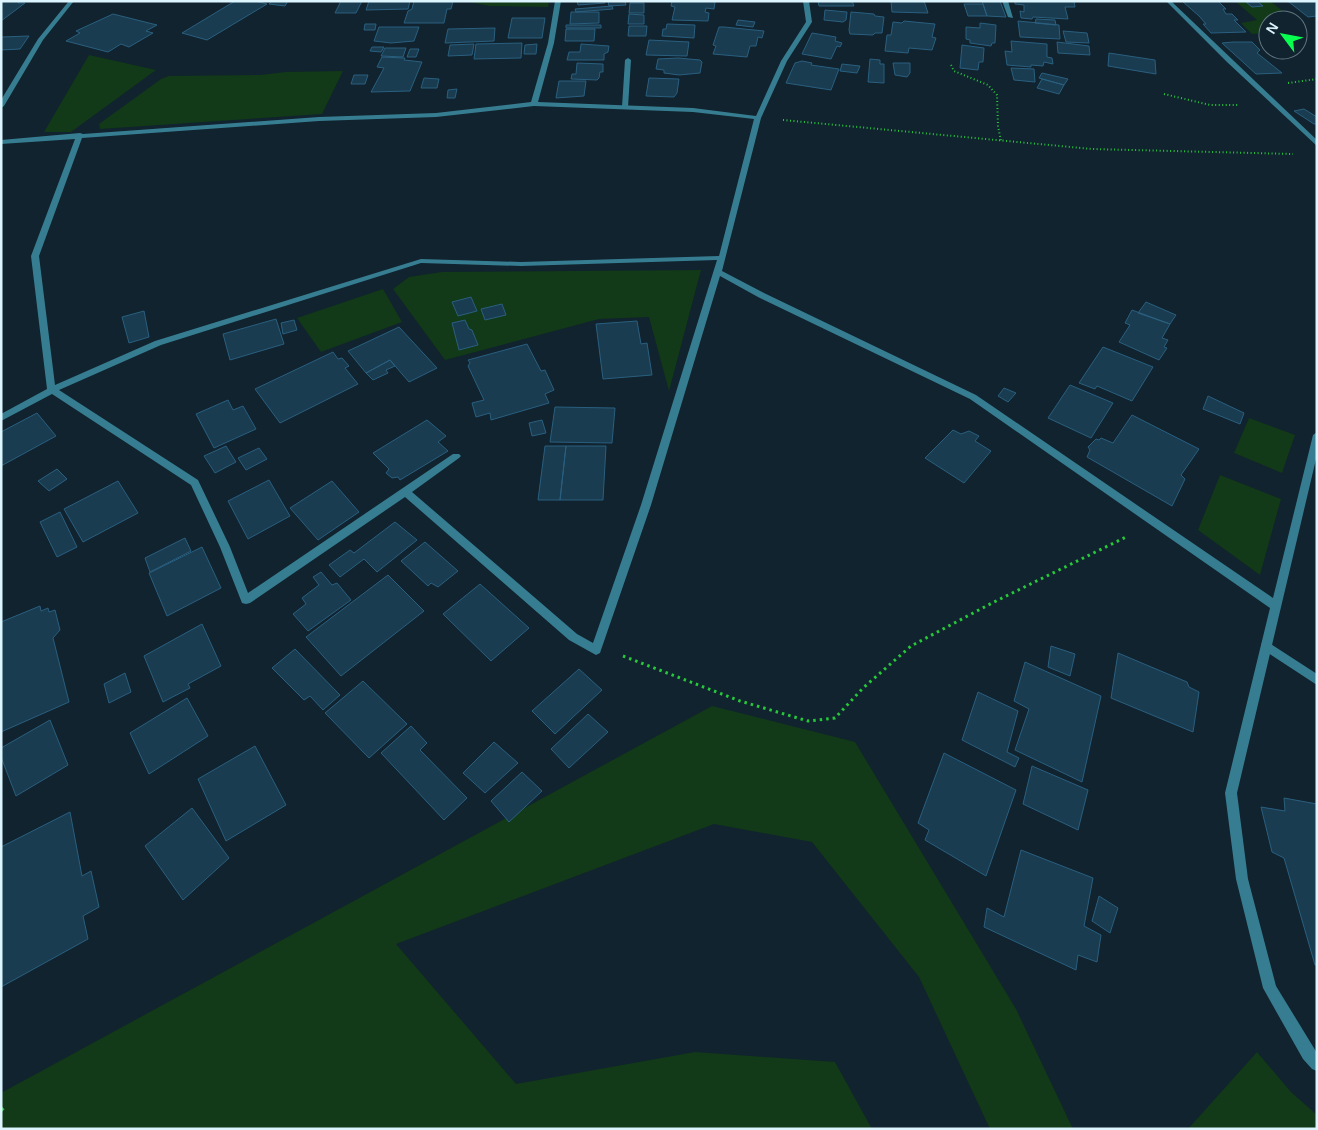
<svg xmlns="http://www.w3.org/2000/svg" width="1318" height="1130" font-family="Helvetica,sans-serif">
  <rect width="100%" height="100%" fill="#10232e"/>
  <!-- green -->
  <path fill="#123918" d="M465,1H549L548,7L489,6Z
    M1235,1H1270L1294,20H1268V33L1252,34L1241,23L1257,20Z
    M89,55L156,70L71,132H44Z
    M343,71L322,114L100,129L99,124L161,79L169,76L260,75L286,72Z
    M701,270L669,391L649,317L599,319L445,360L393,289L409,277L442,272Z
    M383,289L402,322L321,352L297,318Z
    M1249,418L1295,435L1282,473L1234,453Z
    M1220,475L1281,499L1260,575L1198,530Z
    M712,706L855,742L1016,1009L1073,1129H990L919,977L812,842L714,824L396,944L516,1084L695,1052L835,1062L872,1129H1V1093Z
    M1257,1052L1291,1092L1317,1115V1129H1188Z"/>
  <!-- building -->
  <path fill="#1a3c51" stroke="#2a5f7f" d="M1,1H20L18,3H25L1,21Z
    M235,1H255L267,4L207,40L182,33Z
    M272,1H288L285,6L269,4Z
    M341,1H362L356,13H335Z
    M369,1H410L408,9L366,10Z
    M414,1H453L451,9H447L444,23H404L408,11L412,9Z
    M577,1H604L605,3L578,5Z
    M608,1H625L626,5L609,6Z
    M672,1H711L715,2L714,9L706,8L705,12L709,13L708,21L672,20L675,7L671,6Z
    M818,1H852L854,6H819Z
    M891,1H924L928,13L892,12Z
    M982,1H1000L1006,17L987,16Z
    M1015,1H1074L1075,7H1065L1068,19L1033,17L1032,19L1021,18L1020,11L1024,12V5L1015,4Z
    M1182,1H1218L1226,9H1223L1226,14H1232L1238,20H1234L1246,32L1211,33L1203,24H1206L1199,16Z
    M1284,1H1317V16L1308,17L1289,2Z
    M1246,2H1258L1263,6L1252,7Z
    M630,3H644V13H629Z
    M964,4H983L987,16H968Z
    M612,6L613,9L576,12L575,9Z
    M825,10L847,12L846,20L843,22L824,20Z
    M571,12H599V23L570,24Z
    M851,12L874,14L875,16L884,17L882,33H875L873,35L850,34L849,30Z
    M113,14L157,25L146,31L153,33L129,47L121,44L108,52L66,41L80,33L76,31Z
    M629,14L644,15V24H628Z
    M512,18H545L542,38H508Z
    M1036,19L1055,20L1056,25L1035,23Z
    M738,20L755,22L753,27L736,25Z
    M904,21L935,24L932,37L936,38L932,50L909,48L908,53L885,51L887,35H891L893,22L902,23Z
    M1018,21L1059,25L1060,39L1020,37Z
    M980,23L996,25L995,43H992L991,46L970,43V40L966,39V27L980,28Z
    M365,24H376L375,30H364Z
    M667,24L695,25L694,38L662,36L663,29H666Z
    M566,25H601V28H566Z
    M629,26H647L646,36H628Z
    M379,27H419L414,41L391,43L374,41Z
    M719,27H724L764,31L762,38L758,37L756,46H750L747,57L713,54L716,46L713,45Z
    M495,28L494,41L445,43L448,29Z
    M566,29H595L594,41H565Z
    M1063,31L1087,33L1089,43L1066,42Z
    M812,33L836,37L835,41L842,43L840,47L837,46L831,59L802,54Z
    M29,36L20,49L1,50V37Z
    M649,40L689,42L687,56L646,55Z
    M1011,41L1047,44V57L1052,58L1053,64L1044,62L1043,66L1031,65V67L1007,65L1005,51L1012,52Z
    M1057,42L1089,46L1090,55L1058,53Z
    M1233,42H1252L1260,50L1257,53L1282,73L1256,74L1222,43Z
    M522,43L521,58L474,59L476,44Z
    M474,44L472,55L448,56L450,45Z
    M537,44L536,54H524L525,45Z
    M581,44L609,46L608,52L604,54V60H567L569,52H580Z
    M962,45L984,48L983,62H979L978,70L960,68Z
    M372,47H384L381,52L370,51Z
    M385,48H406L403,57L381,56Z
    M410,49H419L416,57H407Z
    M1109,53L1155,60L1156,74L1108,66Z
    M382,57L405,58L404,60L422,62L410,91L371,92L384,68L377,67Z
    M678,58L700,60L702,62L700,73L679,75L664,73V70L656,69L658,59Z
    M870,59L880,60V64H884V83L868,82Z
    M802,61L812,63L811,65L839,69L831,90L786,83L795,63Z
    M577,63L603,64V72H600L599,78L597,80L571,79L572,74H576Z
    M893,63H910V73L907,77L895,75Z
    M842,64L860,66L857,73L840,71Z
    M1011,68L1034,69L1035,82L1014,80Z
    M1042,73L1068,79L1064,85L1039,78Z
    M354,75H368L365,84H351Z
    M424,78L439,79L437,88H421Z
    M649,78L679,79L677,93L674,97L646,96Z
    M1042,79L1064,85L1059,94L1037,88Z
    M559,81H586L584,96L556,98Z
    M457,89L455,98H447L448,90Z
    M1304,109L1317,117V124H1314L1294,111Z
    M471,297L477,311L458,316L452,302Z
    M1146,302L1176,315L1170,324L1138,313Z
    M502,304L506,315L485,320L481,309Z
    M1132,310L1170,324L1162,338L1168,340L1164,347L1167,348L1159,360L1119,342L1130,325L1125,323Z
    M144,311L149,337L129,343L122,317Z
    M276,319L284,344L230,360L223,334Z
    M294,320L297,330L283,334L281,323Z
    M465,320L469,329L472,330L478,345L459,350L452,323Z
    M637,321L641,344L647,343L652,375L603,379L596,324Z
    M399,327L437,368L409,382L390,360L366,373L348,351Z
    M527,344L541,371L545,370L554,390L545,394L549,403L491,420L490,413L476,417L472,403L484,400L468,366L470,363L468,360Z
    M1103,347L1153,367L1132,401L1097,386L1095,389L1079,383Z
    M333,352L338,359L342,358L349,366L345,368L358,384L280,423L255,389Z
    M390,360L395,366L386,370L388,373L373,380L366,373Z
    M1070,385L1113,403L1091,438L1048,418Z
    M1004,388L1016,393L1008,402L998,396Z
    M1208,396L1244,413L1240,424L1203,409Z
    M228,400L233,410L243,406L256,429L214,448L196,414Z
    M555,407L615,408L612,443L550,442Z
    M37,413L56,436L1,466V432Z
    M1132,415L1199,449L1181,475L1185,479L1172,506L1087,457L1090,450L1088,447L1096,439L1099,440L1101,438L1113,443Z
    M427,420L446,436L438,442L448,451L400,480L398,477L392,478L386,473L389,469L373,453Z
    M542,420L546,433L532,436L529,423Z
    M953,430L961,434L969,431L979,436L975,441L991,451L964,483L925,458Z
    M226,446L236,462L215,473L204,456Z
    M545,446H566L560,500H538Z
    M566,446H606L603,500H560Z
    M259,448L267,459L246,470L238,458Z
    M57,469L67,479L49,491L38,481Z
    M269,480L290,516L248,539L228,501Z
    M118,481L138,513L83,542L64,509Z
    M332,481L359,512L318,540L290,508Z
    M60,512L77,547L57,557L40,522Z
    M395,522L417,540L377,572L364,559L340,577L329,565L350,550L354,553Z
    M185,538L191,551L150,572L145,558Z
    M425,542L458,571L438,587L431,583L428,586L401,561Z
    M202,547L221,588L167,616L149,573Z
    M321,572L332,585L337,583L351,600L308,631L293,614L306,604L302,598L319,585L313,577Z
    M388,575L424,611L341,676L306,637Z
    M480,584L529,628L491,661L443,614Z
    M40,606L41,611L48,608L49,612L55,610L60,630L53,638L69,702L1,732V622Z
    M202,624L221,666L188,684L190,688L163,702L144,656Z
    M1051,646L1075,654L1070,676L1048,667Z
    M295,649L340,695L323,710L310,696L304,700L272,668Z
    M1118,653L1187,682L1189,687L1199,692L1193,732L1111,698Z
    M1025,662L1101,696L1082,782L1015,750L1029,709L1014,701Z
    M579,669L602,690L555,734L532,711Z
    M125,673L131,692L109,703L104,684Z
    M363,681L407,724L369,758L325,713Z
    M978,692L1018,711L1007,752L1019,758L1015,767L962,740Z
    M187,698L208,736L149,774L130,733Z
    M588,714L608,732L569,768L551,749Z
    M50,720L68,765L16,796L1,757V748Z
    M411,726L427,743L420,750L467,798L444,820L381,753Z
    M494,742L518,763L485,793L463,773Z
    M255,746L286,805L226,841L198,779Z
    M944,753L1016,790L986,876L925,840L929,830L918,823Z
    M1032,766L1088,790L1078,830L1023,804Z
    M522,772L542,791L509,822L491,801Z
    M1284,798L1317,804V965H1315L1284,858L1272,852L1261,807L1285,811Z
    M192,808L229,858L183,900L145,846Z
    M70,812L82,876L91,871L99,907L83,916L88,939L1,987V847Z
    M1021,850L1093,878L1084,926L1101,935L1097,962L1078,955L1076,970L984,927L987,908L1004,917Z
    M1099,896L1118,908L1110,933L1092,921Z"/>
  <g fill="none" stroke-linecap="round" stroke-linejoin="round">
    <!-- path-far2 -->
    <path stroke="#27c93b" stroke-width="2" stroke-dasharray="1 2.5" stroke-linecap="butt" d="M951,65L954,71L988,85L997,95L998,126L1001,141
      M1288,83L1317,79
      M1164,94L1210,105H1238
      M783,120L1092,149L1293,154"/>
    <!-- path-far1 -->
    <path stroke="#27c93b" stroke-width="3" stroke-dasharray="2.5 4" stroke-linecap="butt" d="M623,656L740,701L808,721L835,718L863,688L911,646L992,603L1128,536"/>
    <!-- path -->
    <path stroke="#27c93b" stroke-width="4" stroke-dasharray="3 5" stroke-linecap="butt" d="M1,1110L6,1105"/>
    <!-- service -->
    <path fill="#377d91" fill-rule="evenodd" d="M1002,1H1008L1013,18L1008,17Z
      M628,58L631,60L628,107L625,109L622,107L625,60Z
      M1266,641L1317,674V685L1262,649L1261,646L1262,643Z"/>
    <!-- minor -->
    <path fill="#377d91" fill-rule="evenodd" d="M69,1H74L43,40L4,106L1,108V100L38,39Z
      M555,1H561L554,43L538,102L693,108L756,116L781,61L806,22L803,1H809L812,22L787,61L761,118L722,271L764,293L976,395L1273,598L1313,435L1317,432V455L1237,793L1248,879L1276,986L1317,1053V1071L1312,1069L1303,1059L1263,988L1236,879L1225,793L1270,608L970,399L758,297L720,276L651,505L601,650L600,653L596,655L569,640L405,497L250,603L246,604L242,603L220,547L191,485L52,394L1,421V414L47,389L31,256L75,139L1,144V140L80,133L83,134L319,117L436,113L531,102L548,43ZM534,106L693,112L754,119L719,256L521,262L421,259L155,341L55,385L39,256L82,138L319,121L436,117ZM717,260L641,505L593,643L577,634L412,492L459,458L461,456L459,454H453L248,593L230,547L198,480L59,390L161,345L421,263L521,266Z
      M1166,1H1171L1317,140V146L1227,62Z"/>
  </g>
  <!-- border -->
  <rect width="1318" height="1130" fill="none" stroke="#ddf5ff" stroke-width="5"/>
  <!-- north arrow -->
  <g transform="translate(1283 35) rotate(302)"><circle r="24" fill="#10232e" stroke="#627782"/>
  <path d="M0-4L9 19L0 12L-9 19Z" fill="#09ff4f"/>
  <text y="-8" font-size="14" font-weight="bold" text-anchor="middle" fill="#ddf5ff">N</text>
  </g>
</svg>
